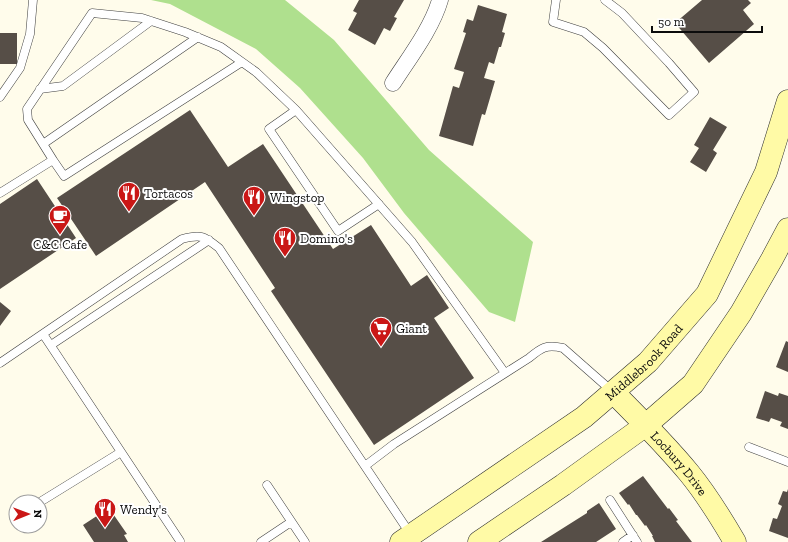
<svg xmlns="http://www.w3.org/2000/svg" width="788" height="542" font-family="'Zilla Slab',serif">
  <rect width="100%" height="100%" fill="#fffceb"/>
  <!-- forest -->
  <path fill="#afe08e" d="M151,0H285L334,40L429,150L533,242L515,322L489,312L404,213L363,158L300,88L256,49L170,4Z"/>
  <!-- building -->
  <path fill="#564e47" d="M359,0H404L394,17L397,18L390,31L384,28L375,45L348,30L357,13L353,11Z
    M702,0H748L751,3L743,10L754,24L709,63L675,23Z
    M478,5L507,14L502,32L505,33L501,47H499L494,64L489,62L484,78L495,81L485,115L482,114L473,146L439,136L453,86L459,88L464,72L454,69L466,33L463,32L467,19L473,21Z
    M0,33H17V64H0Z
    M190,110L228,167L263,144L333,249L371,225L411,286L427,275L449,308L434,318L474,378L374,445L271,291L275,288L205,182L96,256L57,198Z
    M710,117L727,127L713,150L717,153L706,172L690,162L699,148L694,145Z
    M37,179L76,238L0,289V204Z
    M0,302L11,311L0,326Z
    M786,341L788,342V372L776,367Z
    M765,391L778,396L779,393L788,396V429L780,426L782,422L771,418L769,422L756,418Z
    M643,476L668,509L669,508L678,520L676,521L692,542H655L652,536H653L646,525L645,526L637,515H636L629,504L628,505L619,493Z
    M788,489V538L769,531L773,518L777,519L782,506L778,504L783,491L787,492Z
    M599,503L616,529L596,542H541L587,513V511Z
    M109,508L127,534L124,535L128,542H94L83,525Z"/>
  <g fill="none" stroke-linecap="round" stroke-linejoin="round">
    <!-- lane casing -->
    <g stroke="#3f3f3f" stroke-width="9">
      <path id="lane" d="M556,0L553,22L584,32L603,48L669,115L694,92L669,63L622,13L605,0
        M40,89L63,86L151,21
        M0,97L20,68L30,34L33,0
        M296,110L269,129L338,231L379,204
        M43,144L198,37
        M53,160L64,176L242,62
        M0,193L53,160L28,120L27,109L92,13L142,18L185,32L221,47L256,72L296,110L412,242L505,373
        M43,334L180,541
        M51,345L209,240
        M0,363L182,239C201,234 204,236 219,248L411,535
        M749,447L788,462
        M365,466L394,444L529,358C541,348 546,344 563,348L613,392
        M267,485L305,542
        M610,500L637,542
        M40,502L121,452
        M14,518L16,516
        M261,542L291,522
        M623,542L633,535"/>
    </g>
    <!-- street casing -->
    <g stroke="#3f3f3f" stroke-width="17">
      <path id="street" d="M393,83C409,58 432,28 440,0"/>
    </g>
    <!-- secondary casing -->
    <g stroke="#2e2e2e" stroke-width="23">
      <g id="secondary">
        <path id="s1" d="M614,393C640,419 666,445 689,473C707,495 721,518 735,542"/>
        <path id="s2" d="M401,542L584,417L648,362L707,294L766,172L788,101"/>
        <path d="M479,542L563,485L646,425L693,384L741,313L772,259L788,229"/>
      </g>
    </g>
    <!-- lane -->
    <use href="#lane" stroke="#fff" stroke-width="8"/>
    <!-- street -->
    <use href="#street" stroke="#fff" stroke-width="16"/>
    <!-- secondary -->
    <use href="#secondary" stroke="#fffaa6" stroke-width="22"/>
  </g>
  <!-- icons -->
  <defs>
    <g id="restaurant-pin" transform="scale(1.15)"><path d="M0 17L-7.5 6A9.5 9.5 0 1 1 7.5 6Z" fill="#ca1716" stroke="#fff"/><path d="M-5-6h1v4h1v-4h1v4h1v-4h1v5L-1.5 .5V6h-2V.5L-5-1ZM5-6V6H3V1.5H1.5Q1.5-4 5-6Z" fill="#fff"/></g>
    <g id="cafe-pin" transform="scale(1.15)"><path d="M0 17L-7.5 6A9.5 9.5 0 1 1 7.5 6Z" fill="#ca1716" stroke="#fff"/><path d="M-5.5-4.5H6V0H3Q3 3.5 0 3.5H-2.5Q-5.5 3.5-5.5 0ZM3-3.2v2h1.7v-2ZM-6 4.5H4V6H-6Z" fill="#fff"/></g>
    <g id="supermarket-pin" transform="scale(1.15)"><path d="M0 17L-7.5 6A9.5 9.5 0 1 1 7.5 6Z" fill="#ca1716" stroke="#fff"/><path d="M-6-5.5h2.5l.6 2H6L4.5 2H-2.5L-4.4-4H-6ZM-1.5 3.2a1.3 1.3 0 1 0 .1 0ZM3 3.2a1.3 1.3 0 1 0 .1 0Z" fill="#fff"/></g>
  </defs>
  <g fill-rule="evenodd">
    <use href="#restaurant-pin" x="129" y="193"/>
    <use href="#restaurant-pin" x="254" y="197"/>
    <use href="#cafe-pin" x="60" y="216"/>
    <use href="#restaurant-pin" x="285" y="238"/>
    <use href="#supermarket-pin" x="381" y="328"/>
    <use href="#restaurant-pin" x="105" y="509"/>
  </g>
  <g text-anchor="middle" stroke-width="4" stroke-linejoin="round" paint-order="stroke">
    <!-- poi labels -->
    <g font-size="13" fill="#0c0c0c" stroke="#fff" text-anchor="start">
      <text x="144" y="198">Tortacos</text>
      <text x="270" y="202">Wingstop</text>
      <text x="300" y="243">Domino's</text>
      <text x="60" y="249" text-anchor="middle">C&amp;C Cafe</text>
      <text x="396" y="333">Giant</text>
      <text x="120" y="514">Wendy's</text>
    </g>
    <!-- street labels -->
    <g font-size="13" fill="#0c0c0c" stroke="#fff">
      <text dy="5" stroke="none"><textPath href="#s2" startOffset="303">Middlebrook Road</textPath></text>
      <text dy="5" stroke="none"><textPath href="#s1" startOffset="96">Locbury Drive</textPath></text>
    </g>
  </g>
  <!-- north arrow -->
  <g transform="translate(28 514) rotate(89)"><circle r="19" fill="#ffffff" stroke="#9e9e9e"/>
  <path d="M0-3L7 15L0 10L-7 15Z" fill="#ca1716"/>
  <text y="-6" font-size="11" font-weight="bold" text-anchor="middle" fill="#0c0c0c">N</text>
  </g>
  <!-- scale -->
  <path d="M652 26v6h110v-6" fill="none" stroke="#0c0c0c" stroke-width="2"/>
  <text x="658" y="26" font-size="12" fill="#0c0c0c" stroke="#ffffff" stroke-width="3" paint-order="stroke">50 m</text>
</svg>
